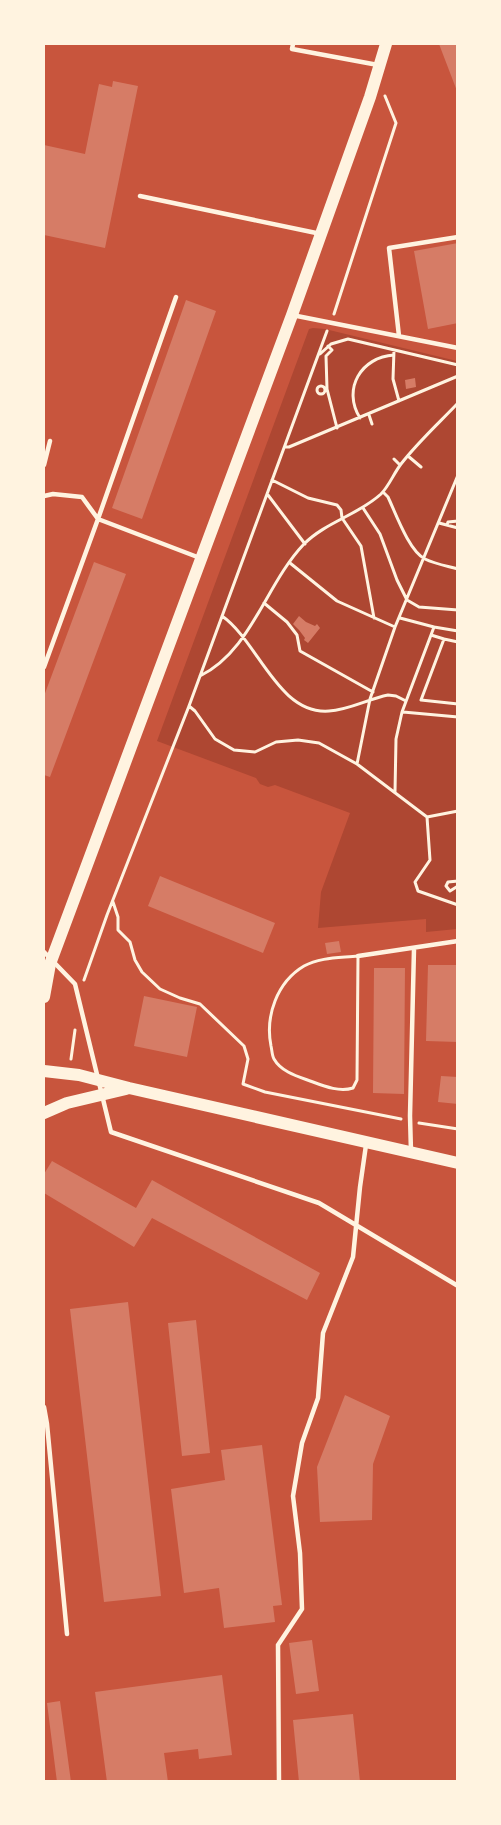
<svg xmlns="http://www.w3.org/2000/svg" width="501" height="1825" font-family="'Alegreya Sans',sans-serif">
  <rect width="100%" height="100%" fill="#c8553d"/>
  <!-- green -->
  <path fill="#ae4732" d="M313,328L325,329L457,361V929L426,932V919L318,928L321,892L350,813L275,785L268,787L260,784L256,778L157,741L309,329Z"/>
  <!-- building -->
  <path fill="#d67c66" d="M439,44H458V91H457Z
    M113,81L138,86L105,248L44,235V145L85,154L99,84L112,87Z
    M458,243V323L428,329L414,251Z
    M186,300L216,311L142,519L112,508Z
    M415,378L416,387L406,389L405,380Z
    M94,562L126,574L50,777L44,775V696Z
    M299,616L306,622L315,626L317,624L320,628L308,643L304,640L305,638L299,630L293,624Z
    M160,876L275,923L263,953L148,906Z
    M339,941L341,952L327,954L325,943Z
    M428,965H458V1042L426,1041Z
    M374,968H405L404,1094L373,1093Z
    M144,996L197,1007L187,1057L134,1046Z
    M441,1076L458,1077V1104L438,1102Z
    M52,1161L136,1208L152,1180L320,1273L307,1300L152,1218L134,1247L44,1193V1174Z
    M128,1302L161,1596L104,1602L70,1309Z
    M196,1320L210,1453L182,1456L168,1323Z
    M345,1395L390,1416L373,1464L372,1520L320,1522L317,1467Z
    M262,1445L282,1605L273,1606L275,1622L224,1628L219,1588L184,1593L171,1489L225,1480L221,1450Z
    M312,1640L319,1691L296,1694L289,1643Z
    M222,1675L232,1755L199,1759L198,1749L164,1753L168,1782H107L95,1692Z
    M60,1701L71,1782H57L47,1703Z
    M353,1714L360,1782H299L293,1720Z"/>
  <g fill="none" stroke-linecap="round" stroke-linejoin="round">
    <!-- path -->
    <path stroke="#fff3e0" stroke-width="3" d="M334,314L396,123L385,96
      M328,346L332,350L326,356L327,389L337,428
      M394,350L393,379L399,401
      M320,354L331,344L348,339L458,365
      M317 390a4 4 0 1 1 8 0a4 4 0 1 1-8 0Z
      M369,415L372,424
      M360,418C342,389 361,357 394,355
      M285,447H289L458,376
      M408,456L421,467
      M394,459L400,465
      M272,480L308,498L337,505L341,510L342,518L361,546L374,618
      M383,492L388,497C396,514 409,551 425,559C435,564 447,566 458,569
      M268,495L305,544
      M363,508L380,534L397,580L407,600L419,607L458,610
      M439,523L458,528
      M447,525L448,522L458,521
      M290,563L337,601L395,627
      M264,603L287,622L297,635L300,651L373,692
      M222,616C258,641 278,715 329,711C349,710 368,699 388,695L396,696L406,701
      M400,618L434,627L458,631
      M431,635L444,639L421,700L458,704
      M444,639L458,642
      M200,676C252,650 265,585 304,544C326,522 358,515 381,494C389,486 394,473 401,464C418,442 439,423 458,403
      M189,706L195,711L215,739L234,750L255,752L276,742L298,740L319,743L357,764L427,817L430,860L415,882L418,891L458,905
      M403,712L458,717
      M357,764L370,699L395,627L458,475
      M395,792L396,739L402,712L434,627
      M427,817L458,811
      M458,881L448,882L446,886L450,891L458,886
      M113,902L118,917V930L130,942L135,960L142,972L160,989L180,998L200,1004L244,1046L248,1059L243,1084L265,1092L401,1119
      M358,956L357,1080L353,1088C340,1092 326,1087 313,1082C300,1077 282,1073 274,1059C272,1056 272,1050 271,1046C265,1016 277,982 304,966C320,957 341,958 358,956Z
      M84,980L107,915L189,706L327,331
      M71,1059L75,1030
      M419,1123L458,1129"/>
    <!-- service -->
    <path stroke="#fff3e0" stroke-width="4.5" d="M293,44L292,49L378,65
      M140,196L321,234
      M292,315L458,348
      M399,336L389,248L458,237
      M44,465L50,441
      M44,496L53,494L82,497L98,519L200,558
      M44,667L98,519L176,297
      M44,952L75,984L111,1132L319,1203L458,1286
      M358,956L458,941
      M411,1152L410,1116L414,949
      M44,1407L47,1424L67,1634
      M279,1782L278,1645L302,1609L300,1553L293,1496L302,1443L318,1398L323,1333L353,1257L360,1187L366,1145"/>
    <!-- secondary -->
    <path stroke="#fff3e0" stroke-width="12" d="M44,997L50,964L292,315L370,97L386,44
      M44,1071L79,1075L129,1088L458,1163
      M44,1113L67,1103L126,1089"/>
  </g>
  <!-- border -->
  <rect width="501" height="1825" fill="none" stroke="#fff3e0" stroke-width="90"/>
</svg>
